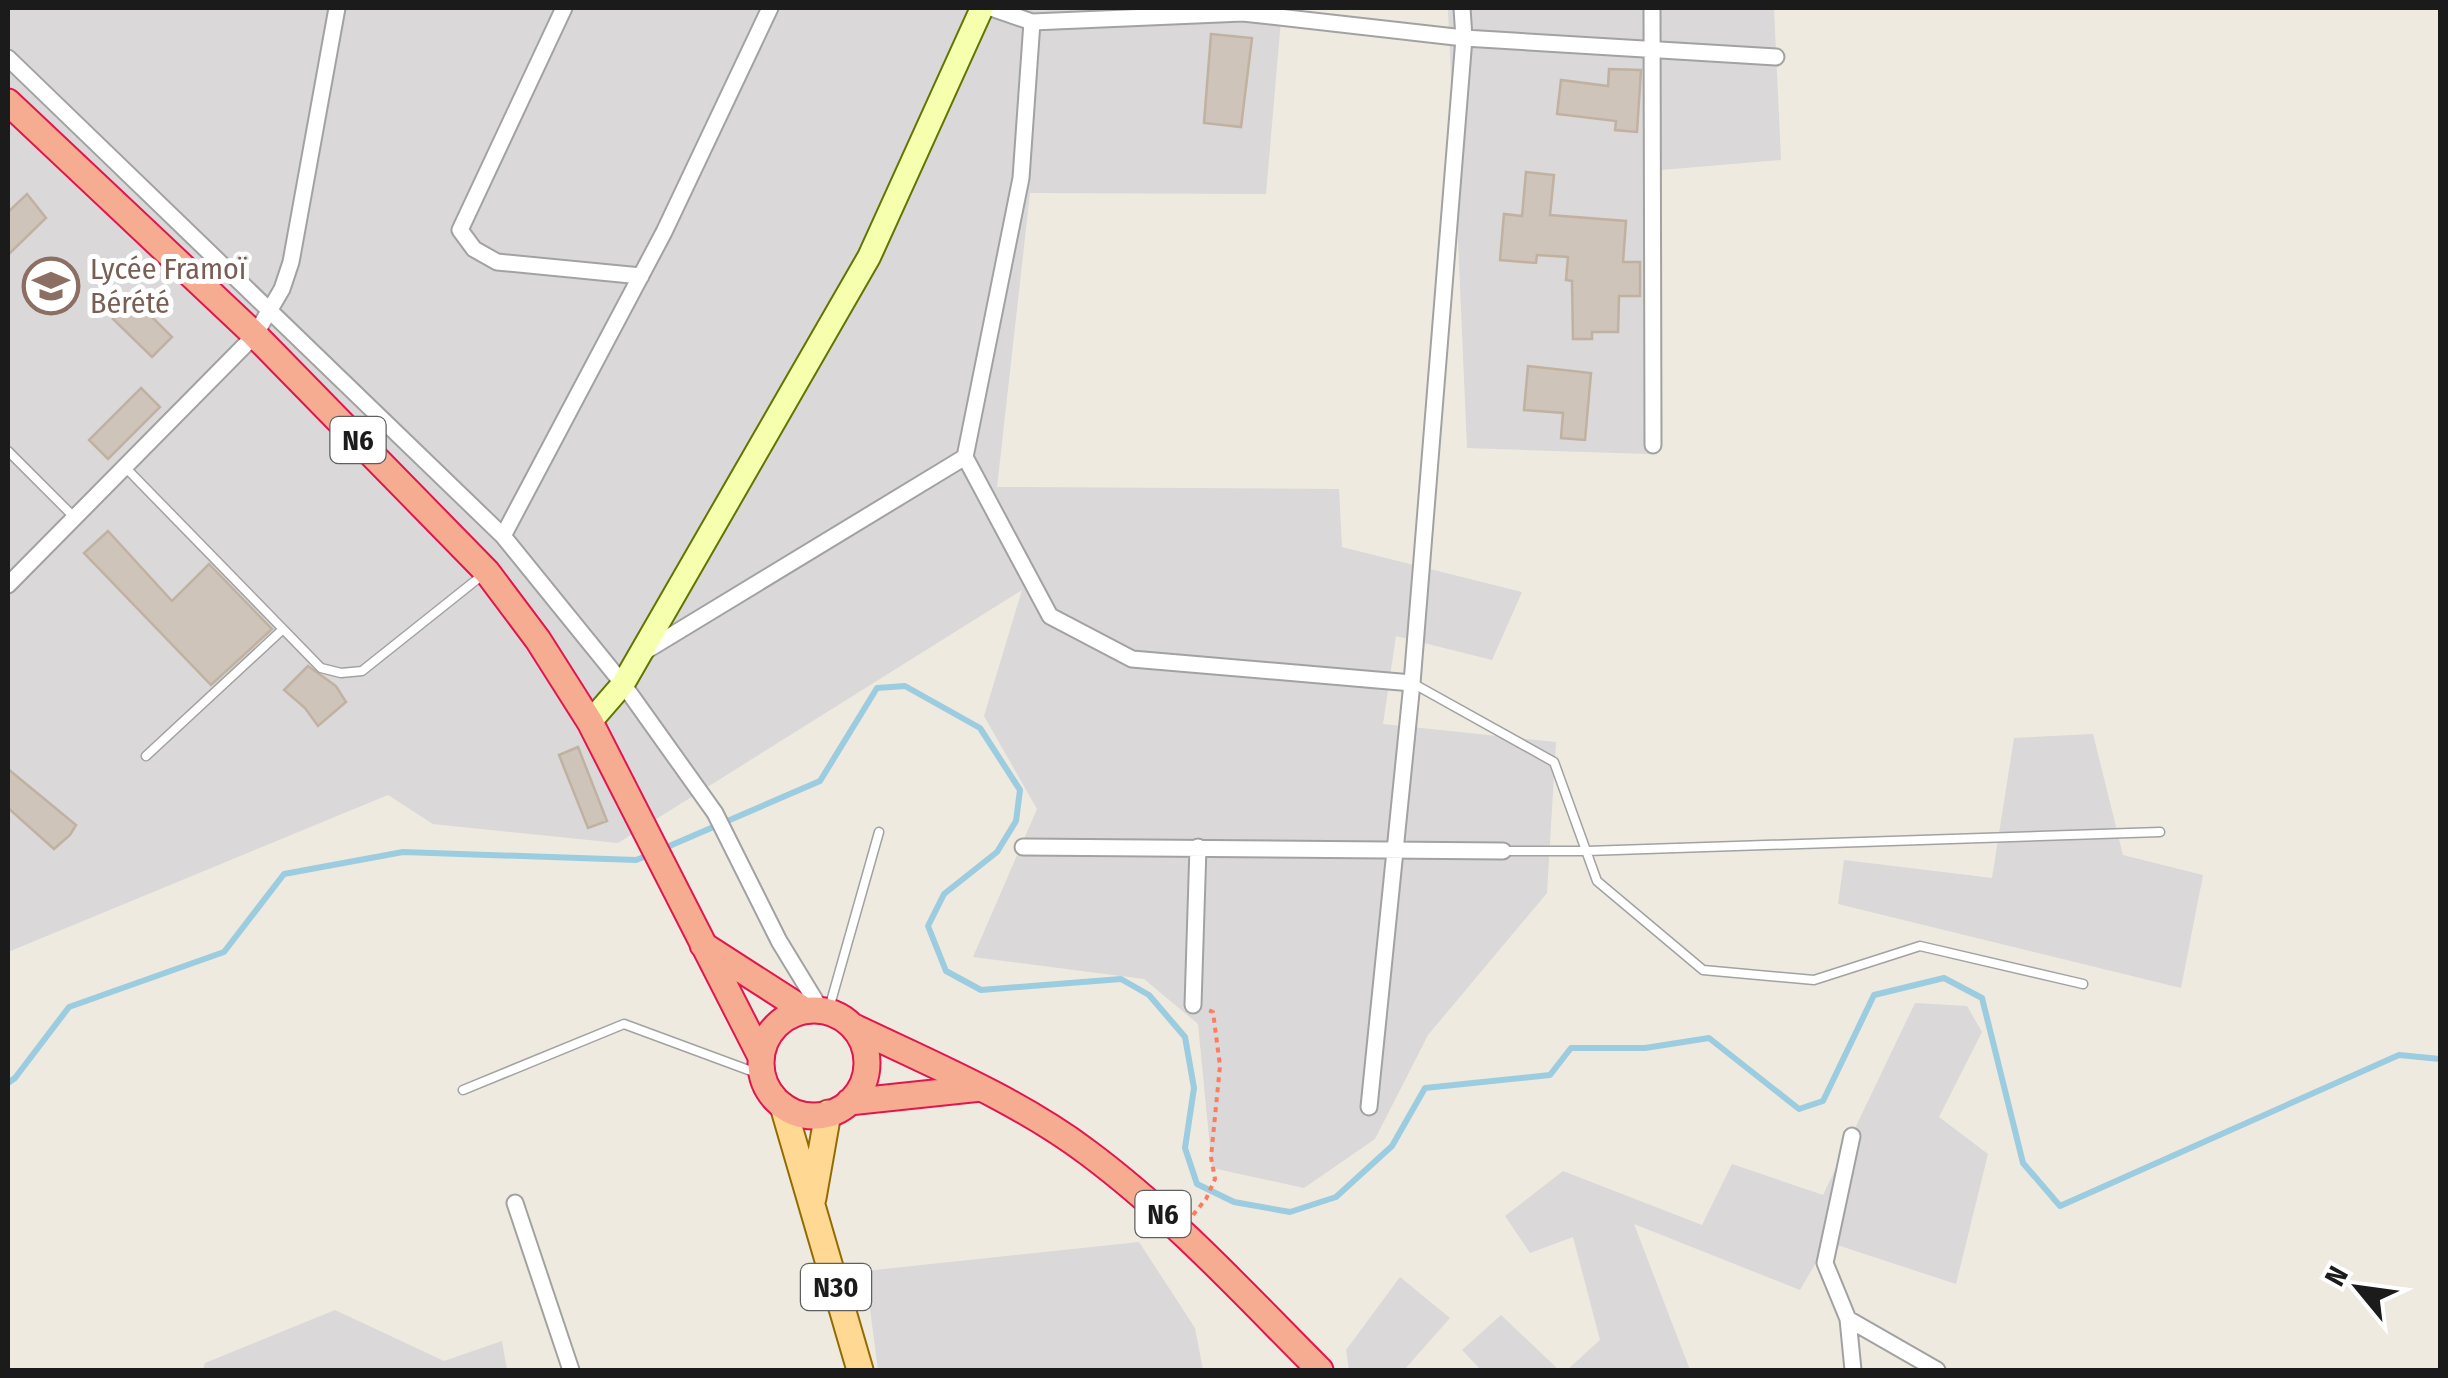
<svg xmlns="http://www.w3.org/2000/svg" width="2448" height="1378" font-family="'Fira Sans Condensed',sans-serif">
  <rect width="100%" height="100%" fill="#eeeae0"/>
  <!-- residential -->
  <path fill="#dad8d8" d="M8,8H1282L1266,194L1030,193L997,487L1339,489L1342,547L1522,592L1492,660L1396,636L1383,724L1556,742L1547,893L1428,1035L1375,1139L1304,1188L1212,1168L1198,1024L1144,979L973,957L1037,809L984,716L1022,590L618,843L433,824L388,795L8,952Z
    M1448,8H1774L1781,160L1649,171V454L1467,448Z
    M2093,734L2123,855L2203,875L2181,988L1838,904L1844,860L1992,878L2014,738Z
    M1915,1003L1967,1006L1982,1032L1939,1117L1988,1154L1956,1284L1828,1242L1800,1290L1634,1224L1690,1370H1567L1600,1340L1573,1237L1530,1253L1505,1216L1563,1171L1702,1225L1732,1164L1823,1195Z
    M1139,1242L1195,1328L1203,1370H878L865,1271Z
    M1400,1277L1450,1318L1404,1370H1349L1346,1350Z
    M335,1310L444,1361L502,1341L507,1370H203L205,1363Z
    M1501,1315L1559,1370H1481L1462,1350Z"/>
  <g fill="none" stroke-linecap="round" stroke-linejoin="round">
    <!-- stream -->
    <path stroke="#9ccce0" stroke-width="6" d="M660,850L820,781L877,688L905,686L980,728L1020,790L1016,821L997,852L944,894L928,926L946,971L981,990L1121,979L1149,995L1185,1037L1194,1088L1185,1148L1197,1184L1234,1202L1290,1212L1336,1197L1392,1146L1425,1088L1550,1075L1571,1048H1645L1709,1038L1799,1109L1823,1101L1874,995L1944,978L1982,998L2023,1163L2060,1206L2399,1055L2440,1059
      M8,1083L15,1078L69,1007L224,952L284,874L403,852L636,860L649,855"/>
  </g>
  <!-- building -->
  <path fill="#cec4b9" stroke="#c1b1a1" stroke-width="2.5" d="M1211,34L1252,38L1241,127L1204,123Z
    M1609,69L1641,70L1637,132L1615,130L1616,121L1557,114L1561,80L1608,86Z
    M1526,172L1554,175L1550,215L1626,221L1623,262H1640V296H1619L1618,332H1592V339H1573L1572,281L1566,280L1568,257L1537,255L1536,263L1500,260L1504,214L1522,216Z
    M27,194L46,218L8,255V212Z
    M133,298L172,337L152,357L113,319Z
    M1528,366L1591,373L1585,440L1561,438L1563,413L1524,410Z
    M141,388L160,407L108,459L89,440Z
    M108,531L172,601L209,564L272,629L211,685L84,553Z
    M308,666L336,686L346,702L318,726L305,708L284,690Z
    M578,747L607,821L588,828L559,755Z
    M8,769L76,825L70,835L54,849L8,808Z"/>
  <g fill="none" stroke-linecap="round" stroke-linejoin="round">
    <!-- service casing -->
    <g stroke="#a2a2a2" stroke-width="11">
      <path id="service" d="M8,451L74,517
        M125,467L321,668L341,673L362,671L485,573
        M1414,684L1554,762L1597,881L1703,970L1814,980L1920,946L2083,984
        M146,756L282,630
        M1505,851H1587L2160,832
        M828,1012L879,832
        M463,1090L624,1024L762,1075"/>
    </g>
    <!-- minor casing -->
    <g stroke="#a2a2a2" stroke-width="19">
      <path id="minor" d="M564,8L460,230L474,249L497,262L641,276
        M991,8L1032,22L1243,13L1464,38L1776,57
        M1652,8L1653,445
        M8,58L503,536L623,684L715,813L779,941L821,1010
        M965,457L1050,616L1132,659L1412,683
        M503,536L664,232L770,8
        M8,585L255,335L282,289L291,262L337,8
        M644,652L965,457L1021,178L1032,22
        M1023,847L1503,851
        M1193,1005L1198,847
        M1369,1107L1412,683L1464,38L1462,8
        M1852,1136L1825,1263L1848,1319L1853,1370
        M515,1203L571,1370
        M1848,1319L1937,1370"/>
    </g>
    <!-- secondary casing -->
    <g stroke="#617500" stroke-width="26">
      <path id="secondary" d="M590,722L623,684L869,257L982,8"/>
    </g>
    <!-- primary casing -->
    <g stroke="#936c00" stroke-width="29">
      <path id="primary" d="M783,1106L860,1370
        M813,1198L828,1113"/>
    </g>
    <!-- trunk casing -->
    <g stroke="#e4154e" stroke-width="29">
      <path id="trunk" d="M8,102L255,335L487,572L538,640L590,722L761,1057
        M703,945L804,1010
        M761 1063a53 53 0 1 1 106 0a53 53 0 1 1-106 0Z
        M852,1026C931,1064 1016,1099 1087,1152C1173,1216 1245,1295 1320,1370
        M849,1102L981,1088"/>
    </g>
    <!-- path -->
    <path stroke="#ff7b60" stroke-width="4" stroke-dasharray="5 5" stroke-linecap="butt" d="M1193,1215L1206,1199L1215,1179L1211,1157L1220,1066L1213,1012L1208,1010"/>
    <!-- service -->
    <use href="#service" stroke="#fff" stroke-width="8"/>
    <!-- minor -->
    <use href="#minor" stroke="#fff" stroke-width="15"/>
    <!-- secondary -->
    <use href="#secondary" stroke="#f5ffad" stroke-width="22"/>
    <!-- primary -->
    <use href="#primary" stroke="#ffd894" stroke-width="25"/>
    <!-- trunk -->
    <use href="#trunk" stroke="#f6ac90" stroke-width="25"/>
  </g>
  <!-- icons -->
  <defs>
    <g id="school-ring" transform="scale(2.875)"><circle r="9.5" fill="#fff" stroke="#8d6e63" stroke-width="1.5"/><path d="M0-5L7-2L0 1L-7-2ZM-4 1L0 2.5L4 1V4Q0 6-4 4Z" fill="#8d6e63"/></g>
  </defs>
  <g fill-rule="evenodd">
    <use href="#school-ring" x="51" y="286"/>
  </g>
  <g text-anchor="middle" stroke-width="10" stroke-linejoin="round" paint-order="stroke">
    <!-- shield labels -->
    <g fill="#fff" stroke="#5f5f5f" stroke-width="2.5">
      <rect x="330.5" y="417" width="55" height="46" rx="8"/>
      <rect x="1135.5" y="1191" width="55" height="46" rx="8"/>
      <rect x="801" y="1264" width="70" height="46" rx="8"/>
    </g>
    <g font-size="28" font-weight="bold" fill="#1b1b1b">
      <text x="358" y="450">N6</text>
      <text x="1163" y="1224">N6</text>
      <text x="836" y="1297">N30</text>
    </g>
    <!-- education labels -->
    <g font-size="30" fill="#785e54" stroke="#fff" text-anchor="start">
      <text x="90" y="279">Lycée Framoï<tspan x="90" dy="34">Bérété</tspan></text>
    </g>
  </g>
  <!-- border -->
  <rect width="2448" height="1378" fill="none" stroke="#1b1b1b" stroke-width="20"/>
  <!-- north arrow -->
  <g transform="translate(2358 1288) rotate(299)" stroke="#ffffff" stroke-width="8" paint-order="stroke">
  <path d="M0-8L18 38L0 25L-18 38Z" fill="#1b1b1b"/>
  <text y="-15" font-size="28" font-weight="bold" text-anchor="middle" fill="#1b1b1b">N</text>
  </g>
</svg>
